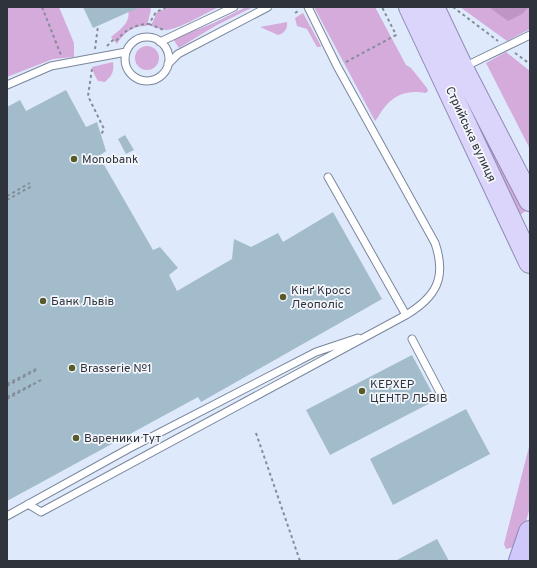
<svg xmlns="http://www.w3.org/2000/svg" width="537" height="568" font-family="Overpass,sans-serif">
  <rect width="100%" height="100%" fill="#dfe9fc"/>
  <!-- green -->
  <path fill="#d5abdb" d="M7,7H59L74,43V57L53,59L7,77Z
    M127,7H149L151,9L147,26C134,25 123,33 117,44L111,37C121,29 133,21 127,7Z
    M170,7H219C205,13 180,29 166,30C161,30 156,27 151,26L157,12Z
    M246,7H253L215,26L179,48L173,39L214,23Z
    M314,7H375L406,65L411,68L427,88L428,91L426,93C408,90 395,94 384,108C380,112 379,117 375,121Z
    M418,7H423L527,210L520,215Z
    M460,7H530V29L507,41Z
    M303,13L321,46L320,47H317L307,29L297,26L295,18Z
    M287,22C288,29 284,34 278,35L260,27Z
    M135 58a12 12 0 1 1 24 0a12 12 0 1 1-24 0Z
    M506,52L530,71V149L486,63Z
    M113,62C114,71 113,75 105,82L98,81L94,74L92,67Z
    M530,443V507L519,546L506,549L504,544Z"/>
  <!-- forest -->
  <path fill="#bf95c5" d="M489,7H529L522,14L508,21Z"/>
  <!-- building -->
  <path fill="#a2bccb" d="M83,7H140L93,28Z
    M66,90L86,127L97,122L106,151L99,156L153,250L160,247L178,268L169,275L177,291L232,259L234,239L251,247L278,233L283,242L333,212L382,299L201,402L198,397L7,501V107L20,100L26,111Z
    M125,135L134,150L126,154L118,139Z
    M412,355L436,400L330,455L306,410Z
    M466,409L490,454L393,505L370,459Z
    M437,539L449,561H395Z"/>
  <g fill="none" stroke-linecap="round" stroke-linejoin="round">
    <!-- service casing -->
    <g stroke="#7a869c" stroke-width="9">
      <path id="service" d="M125 59a22 22 0 1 1 44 0a22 22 0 1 1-44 0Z
        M160,42L234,7
        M168,64L178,54L268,7
        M464,67L530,35
        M7,85L51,66L126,52
        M328,177L406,315
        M412,339L443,398
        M28,504L41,512L406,315C436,297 447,278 435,243L337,66L308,7
        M7,516L128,449L316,352L358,338"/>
    </g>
    <!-- primary casing -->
    <g stroke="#908ab7" stroke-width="24">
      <path id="primary" d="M410,7L530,262
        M433,7L462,68L530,200"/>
    </g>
    <!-- trunk casing -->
    <g stroke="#908ab7" stroke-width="24">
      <path id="trunk" d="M520,561L530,532"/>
    </g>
    <!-- path -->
    <path stroke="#858c9a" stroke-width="2" stroke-dasharray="3 3" stroke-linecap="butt" d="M42,7L61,55
      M453,7L498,41
      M295,13L300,10
      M149,24L164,30
      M107,46L114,39L117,40C125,30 136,24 149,24L156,12L167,7
      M95,49L98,26
      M515,53L530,64
      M346,62L396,35L382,7
      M92,69L88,96L104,129L101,135
      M7,196L30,183
      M7,200L32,186
      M7,384L36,369
      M7,386L36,370
      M7,397L31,385
      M7,399L41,380
      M256,433L300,561"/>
    <!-- service -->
    <use href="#service" stroke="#fff" stroke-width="7"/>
    <!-- primary -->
    <use href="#primary" stroke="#dcd5fb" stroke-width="22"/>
    <!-- trunk -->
    <use href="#trunk" stroke="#d0c7fa" stroke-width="22"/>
  </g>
  <!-- markers -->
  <g fill="#575b29" stroke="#f3f6fb" stroke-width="1.5">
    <circle cx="74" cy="159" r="4"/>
    <circle cx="283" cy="297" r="4"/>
    <circle cx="43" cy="301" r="4"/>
    <circle cx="72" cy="368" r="4"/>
    <circle cx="362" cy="391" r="4"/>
    <circle cx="76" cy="438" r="4"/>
  </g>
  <g text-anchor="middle" stroke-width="3.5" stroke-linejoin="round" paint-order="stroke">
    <!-- street labels -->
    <g font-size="12" fill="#2e333c" stroke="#f3f6fb">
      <text transform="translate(471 134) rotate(65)" y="4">Стрийська вулиця</text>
    </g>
    <!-- poi labels -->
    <g font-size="12" fill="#2e333c" stroke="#f3f6fb" text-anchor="start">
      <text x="82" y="163">Monobank</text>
      <text x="291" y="294">Кінґ Кросс<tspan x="291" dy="14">Леополіс</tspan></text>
      <text x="51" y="305">Банк Львів</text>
      <text x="80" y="372">Brasserie №1</text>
      <text x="370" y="388">КЕРХЕР<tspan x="370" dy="14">ЦЕНТР ЛЬВІВ</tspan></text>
      <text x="84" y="442">Вареники Тут</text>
    </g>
  </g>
  <!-- border -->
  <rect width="537" height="568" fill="none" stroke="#2e333c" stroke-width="16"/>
</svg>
